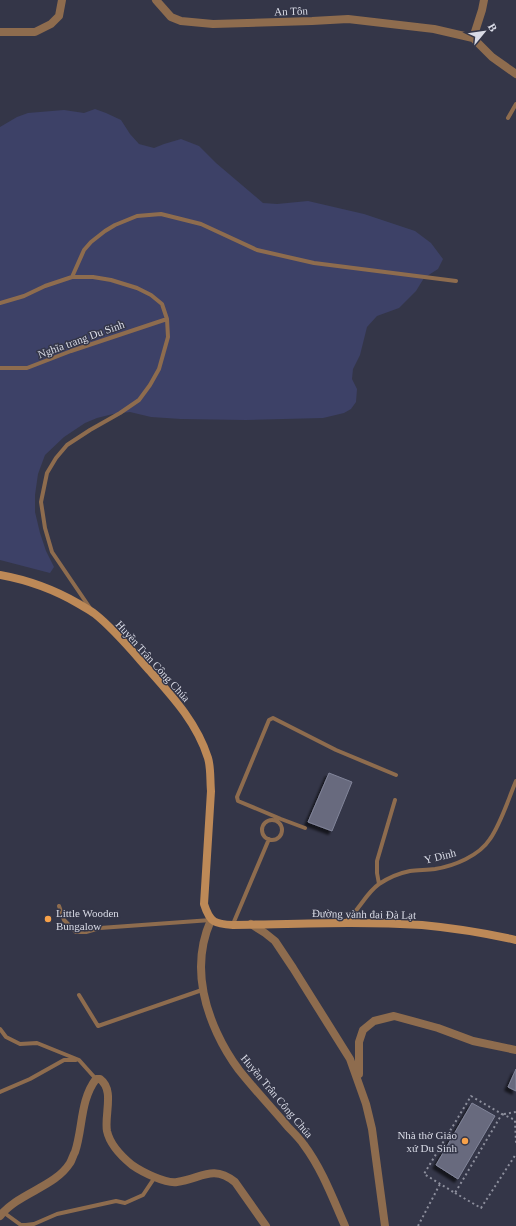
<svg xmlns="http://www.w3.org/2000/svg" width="516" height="1226" font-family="Georgia,serif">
  <defs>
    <filter id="shadow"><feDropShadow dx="-3.5" dy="3.5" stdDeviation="1" flood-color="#0009"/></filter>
  </defs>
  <rect width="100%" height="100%" fill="#343648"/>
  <!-- green -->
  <path fill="#3d4167" d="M95,109L106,113L121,120L130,134L139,144L154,148L164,144L181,139L199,146L216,163L263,203L277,204L308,201L364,214L415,231L431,243L443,259L438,269L424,278L416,291L399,308L377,316L367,327L360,355L353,369L352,379L357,389L356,402L351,409L344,413L323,418L246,420L181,419L151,417L130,412L113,414L97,418L85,423L64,437L45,455L38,474L35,495V512L40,533L46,551L54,567L50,573L0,560V127L17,117L28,113L64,110L84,113Z"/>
  <!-- building -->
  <path fill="#676a7e" stroke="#82859a" filter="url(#shadow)" d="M329,773L352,782L332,831L308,822Z
    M516,1069V1091L508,1087Z
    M472,1103L495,1116L458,1179L436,1165Z"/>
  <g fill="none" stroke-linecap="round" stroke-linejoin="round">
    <!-- path -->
    <path stroke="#8d8f9d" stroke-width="2" stroke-dasharray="2 3" stroke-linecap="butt" d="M471,1096L502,1114L455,1193L424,1174Z
      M502,1114L515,1120L516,1143
      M504,1114L516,1112
      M455,1193L481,1208L516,1154
      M418,1226L440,1184"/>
    <!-- service -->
    <path stroke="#8e6c4e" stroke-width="4" d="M508,118L516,104
      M72,277L84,250L91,242L105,231L115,225L137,216L161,214L201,224L257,250L314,263L456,281
      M0,303L24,296L45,286L72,277H93L111,280L137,288L151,295L162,304L167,319L168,337L159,369L150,385L139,400L120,413L90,430L67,445L56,458L47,473L41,502L45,528L52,552L90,608
      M0,368H27L71,351L167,319
      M262 830a10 10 0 1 1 20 0a10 10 0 1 1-20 0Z
      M305,828L281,819L238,801L237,797L269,720L273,718L336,750L396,775
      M379,884L377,873V861L395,800
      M59,906L64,920L76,932H86L100,928L211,920
      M345,922C359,911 365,894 379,884C388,878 400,873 410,871C418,870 427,870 435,869C454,866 479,856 490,839C501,823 508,800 516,781
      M233,924L269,839
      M79,995L98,1026L202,990
      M0,1029L6,1037L20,1044L37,1043L79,1060L96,1079
      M0,1092L30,1079L64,1060H76
      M3,1212L21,1225H26L34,1224L57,1214L116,1201L125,1203L143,1195L155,1177"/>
    <!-- minor -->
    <path stroke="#8e6c4e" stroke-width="8" d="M156,0L171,17L181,21L213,24L312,21L348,19L434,29L473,38L492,57L516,74
      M0,32H35L51,24L59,16L62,0
      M473,38L482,10L484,0
      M211,920C194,958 200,996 217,1033C223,1046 230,1058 239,1070C254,1089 272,1108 288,1127C294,1133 300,1139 304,1145C322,1169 333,1199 345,1226
      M251,924L265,933L275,941L293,968L350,1059L366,1104L372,1129L385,1226
      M359,1074V1042L363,1030L374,1021L394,1016L438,1028L473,1041L516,1050
      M0,1216C18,1193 55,1187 70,1163C72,1160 73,1155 75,1152C83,1128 80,1100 96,1079H100C115,1090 104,1115 107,1131C110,1145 121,1156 132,1165C142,1172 166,1184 177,1182C201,1179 212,1164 235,1182L266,1226"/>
    <!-- secondary -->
    <path stroke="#bd8957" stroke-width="8" d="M0,575C28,580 55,590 79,604C84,607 90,610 95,614C114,629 133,652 149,670C173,697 197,723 208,758C211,768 210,780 211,791L204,904C210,923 215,924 233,925C296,924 360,921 422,925C454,928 485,933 516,940"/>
  </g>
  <!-- markers -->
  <g fill="#f7a149" stroke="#343648" stroke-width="1.5">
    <circle cx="48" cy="919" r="4"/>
    <circle cx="465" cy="1141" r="4"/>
  </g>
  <g text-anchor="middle" stroke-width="3" stroke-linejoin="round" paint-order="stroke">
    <!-- street labels -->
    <g font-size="11" fill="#d9dbe6" stroke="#343648">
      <text transform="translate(291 11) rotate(-2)" y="4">An Tôn</text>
      <text transform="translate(81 339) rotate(-20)" y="4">Nghĩa trang Du Sinh</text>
      <text transform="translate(153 661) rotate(48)" y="4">Huyền Trân Công Chúa</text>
      <text transform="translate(440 856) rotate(-14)" y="4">Y Dinh</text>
      <text transform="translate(364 914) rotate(1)" y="4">Đường vành đai Đà Lạt</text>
      <text transform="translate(277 1096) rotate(50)" y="4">Huyền Trân Công Chúa</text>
    </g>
    <!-- poi labels -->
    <g font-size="11" fill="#d9dbe6" stroke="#343648" text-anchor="start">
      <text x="56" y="917">Little Wooden<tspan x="56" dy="13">Bungalow</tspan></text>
      <text x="457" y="1139" text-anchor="end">Nhà thờ Giáo<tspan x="457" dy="13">xứ Du Sinh</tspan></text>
    </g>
  </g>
  <!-- north arrow -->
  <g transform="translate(484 32) rotate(61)" stroke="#343648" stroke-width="3" paint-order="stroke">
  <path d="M0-3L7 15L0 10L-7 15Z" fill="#d9dbe6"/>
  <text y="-6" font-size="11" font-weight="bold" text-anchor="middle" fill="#d9dbe6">B</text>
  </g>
</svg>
